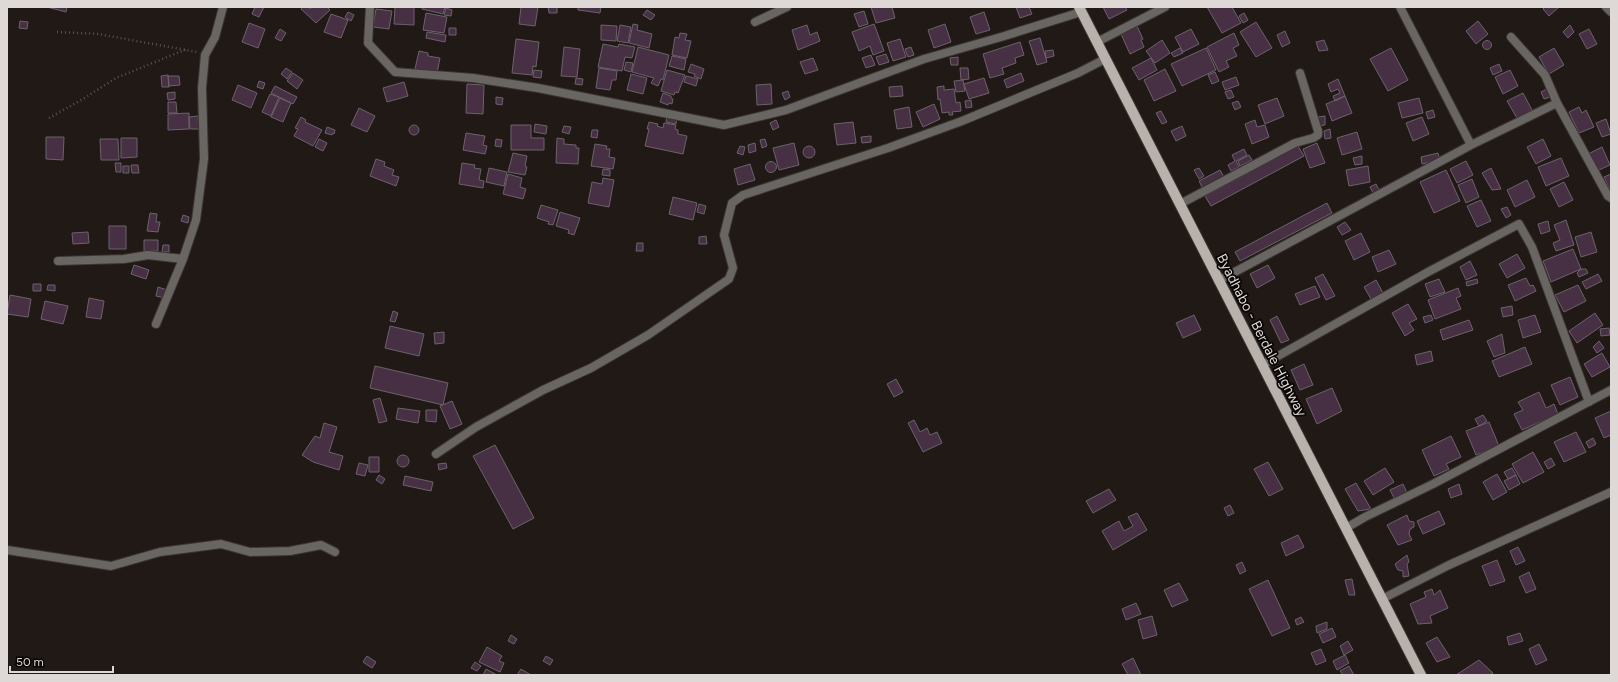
<svg xmlns="http://www.w3.org/2000/svg" width="1618" height="682" font-family="Figtree,sans-serif">
  <rect width="100%" height="100%" fill="#201915"/>
  <!-- building -->
  <path fill="#483044" stroke="#6b636a" d="M47,7H67L66,12Z
    M255,7H264L259,17L252,14Z
    M303,7L311,8L313,7H327L330,10L316,23L301,9Z
    M395,7H414V25L394,24Z
    M422,7H445L443,14L422,9Z
    M521,7H538L535,26L519,24Z
    M548,7H557V13H549Z
    M578,7H601L600,13L578,10Z
    M871,7H892L895,18L876,23Z
    M1016,7H1029L1032,14L1020,18Z
    M1103,7H1125L1127,10L1109,19Z
    M1207,7H1232L1241,23L1222,33Z
    M1545,7H1559L1549,16L1543,9Z
    M446,8L452,10L451,16L444,15Z
    M376,9L392,11L389,29L373,27Z
    M647,10L655,15L651,20L643,15Z
    M864,11L868,24L859,27L854,14Z
    M348,12L354,15L351,21L345,17Z
    M984,12L990,30L976,34L970,17Z
    M426,13L447,17L444,33L423,30Z
    M1244,13L1248,20L1243,23L1239,16Z
    M331,14L348,20L341,38L324,32Z
    M20,21L28,22L27,29L19,28Z
    M1478,21L1488,34L1476,44L1466,31Z
    M1256,22L1272,48L1256,57L1240,32Z
    M249,23L265,29L258,48L242,42Z
    M633,24L638,25L637,30L652,34L649,48L629,43Z
    M874,24L884,51L873,55L870,46L859,51L852,32Z
    M945,24L951,42L934,48L928,30Z
    M601,25L617,26L616,41L601,40Z
    M620,25L631,27L628,43L617,41Z
    M807,25L810,35L817,32L820,41L798,50L792,30Z
    M1570,25L1574,32L1568,38L1563,32Z
    M1137,26L1143,39L1141,40L1144,47L1130,54L1121,34Z
    M449,28H456V35H449Z
    M280,29L286,33L281,41L275,38Z
    M1191,29L1199,44L1183,52L1175,37Z
    M1589,29L1597,44L1587,49L1579,34Z
    M1285,31L1290,43L1282,47L1277,35Z
    M427,32L446,35L445,42L426,38Z
    M680,33L687,34L685,40L691,41L687,58L672,55L675,37L679,38Z
    M1234,33L1239,45L1233,48L1237,56L1226,61L1229,67L1219,72L1207,47Z
    M1040,38L1047,62L1037,65L1029,41Z
    M516,39L539,42L536,67L533,66L532,75L512,73Z
    M900,39L906,57L893,61L887,43Z
    M1162,40L1170,53L1155,63L1146,51Z
    M1324,40L1328,50L1319,51L1316,42Z
    M1482.5 45a4.5 4.5 0 1 1 9 0a4.5 4.5 0 1 1-9 0Z
    M1020,42L1024,55L1015,58L1016,63L1002,68L1004,74L990,78L983,54Z
    M603,44L618,47L619,44L635,47L632,58L625,57L622,71L598,67Z
    M564,47L580,49L577,77L561,76Z
    M638,47L669,55L663,80L661,79L658,86L651,83L654,78L632,72Z
    M911,47L914,55L908,57L905,49Z
    M1180,48L1183,53L1174,57L1171,53Z
    M1206,48L1216,70L1182,86L1171,64Z
    M1391,48L1408,80L1388,91L1370,59Z
    M1554,48L1564,65L1549,74L1539,57Z
    M1053,50L1054,56L1046,58L1045,51Z
    M419,51L428,53V56L440,58L437,73L415,69Z
    M886,54L889,62L879,65L876,57Z
    M871,55L875,65L866,68L862,58Z
    M672,56L686,59L684,70L669,66Z
    M958,57V65H951L950,58Z
    M813,58L818,70L805,74L800,62Z
    M1151,58L1157,70L1139,80L1132,68Z
    M626,62L633,63L631,72L624,70Z
    M691,64L704,69L701,79L694,76L695,74L688,72Z
    M1499,64L1502,71L1493,75L1490,68Z
    M286,68L292,72L287,79L281,74Z
    M599,68L617,71L616,80H612L610,90L596,88Z
    M960,68H968L969,79L961,80Z
    M1165,69L1176,91L1154,101L1144,80Z
    M534,70L542,71L541,78L533,77Z
    M667,70L685,75L678,93L675,92L674,95L661,91Z
    M1510,70L1518,86L1503,94L1495,77Z
    M1215,72L1219,81L1212,84L1208,75Z
    M293,73L303,80L297,89L287,81Z
    M1021,73L1024,81L1007,88L1004,80Z
    M631,74L647,78L643,94L627,90Z
    M168,75L169,87H162L161,76Z
    M168,76H179L180,85L169,86Z
    M686,76L698,79L696,86L684,82Z
    M1236,77L1239,85L1225,90L1222,82Z
    M576,78L583,79L582,85L575,84Z
    M984,78L989,93L969,99L964,84Z
    M1338,79L1345,96L1335,101L1333,96L1340,93L1338,89L1331,92L1328,84Z
    M963,80L965,91L956,92L954,81Z
    M259,81L265,83L263,89L257,87Z
    M404,82L408,96L387,102L383,88Z
    M467,84L484,85L483,114L466,113Z
    M771,84L772,104L757,105L756,85Z
    M238,85L257,93L251,108L232,100Z
    M275,86L297,97L293,104L271,93Z
    M902,86L903,96L890,97L889,87Z
    M944,86V90L954,89L956,103L960,102L961,111L952,112L953,115H949V112L942,113L940,99L938,100L937,87Z
    M1547,89L1550,97L1544,99L1541,92Z
    M1231,90L1234,97L1228,99L1225,92Z
    M788,91L790,97L785,100L782,93Z
    M175,92V99L168,100L167,93Z
    M663,93L671,96V98L673,99L672,104L669,103L668,105L660,102Z
    M1523,93L1532,110L1517,118L1507,101Z
    M270,94L279,97L271,116L262,112Z
    M1345,96L1352,113L1332,121L1326,104Z
    M496,97L503,98L502,105L496,104Z
    M280,98L291,103L283,122L271,117Z
    M1277,98L1284,116L1265,124L1258,105Z
    M1419,98L1423,113L1402,118L1398,103Z
    M971,100L972,107L966,108L965,101Z
    M1238,101L1241,107L1235,110L1232,103Z
    M168,102H176L177,113H168Z
    M934,104L940,119L923,127L916,112Z
    M909,107L912,127L897,129L894,110Z
    M1579,107L1582,113L1586,110L1594,127L1579,133L1569,112Z
    M359,108L375,116L367,132L351,125Z
    M1433,110L1435,117L1428,119L1426,112Z
    M1161,111L1167,122L1162,124L1156,113Z
    M189,113V129L168,130V114Z
    M198,116L199,129H190L189,117Z
    M1325,116V125L1319,126L1318,117Z
    M301,117L306,120L305,122L322,130L313,146L294,136L298,129L295,128Z
    M667,117L677,119L676,124L666,122Z
    M1422,117L1429,134L1413,141L1406,123Z
    M1606,119L1611,134L1602,137L1596,123Z
    M776,120L779,127L773,130L770,123Z
    M1255,120L1257,127L1265,125L1269,137L1252,144L1245,124Z
    M649,122L658,124L657,126L663,128L664,123L676,125L675,129L678,130V134L687,136L683,154L645,146L649,129H647Z
    M853,122L856,143L837,145L834,124Z
    M535,124L547,126L546,134L534,132Z
    M409 130a5 5 0 1 1 10 0a5 5 0 1 1-10 0Z
    M511,125H531V138H544V150H511Z
    M564,126L571,127L569,134L562,132Z
    M1182,126L1186,136L1176,141L1171,131Z
    M327,127L335,130L334,134L333,133L332,135L325,133Z
    M1330,129L1331,138L1325,139L1324,131Z
    M592,130H598L597,138L591,137Z
    M1357,132L1362,149L1342,155L1337,138Z
    M466,133L485,136L483,145L487,146L485,154L463,150Z
    M871,136V142L862,143L861,137Z
    M46,137H64L63,160L46,159Z
    M121,138H137V157L121,158Z
    M557,138L564,139V144L576,145V148H579L578,164L556,163Z
    M100,139H118L119,160H101Z
    M319,139L327,143L323,151L315,147Z
    M496,139L502,140L501,147L495,146Z
    M765,139L767,146L762,148L760,140Z
    M1543,139L1551,156L1536,164L1527,147Z
    M755,143L756,151L749,153L748,145Z
    M794,143L799,165L779,170L773,148Z
    M1317,143L1325,163L1310,168L1303,149Z
    M595,144L607,146L606,149H610L609,157L615,158L613,169L591,166Z
    M740,146L745,147L743,155L737,153Z
    M1298,146L1304,156L1211,206L1205,196Z
    M803 152a6 6 0 1 1 12 0a6 6 0 1 1-12 0Z
    M1602,147L1610,165L1597,171L1588,154Z
    M1244,149L1247,155L1236,161L1239,167L1231,171L1228,165L1235,161L1232,155Z
    M513,153L527,156L525,166L527,167L525,175L508,172Z
    M1438,153L1440,160L1422,164L1421,157Z
    M1249,155L1252,160L1240,166L1238,161Z
    M1362,156V164L1355,165L1353,158Z
    M1561,158L1569,176L1546,186L1538,167Z
    M376,159L385,162L384,166L394,170L392,175L399,177L396,186L370,176Z
    M1466,161L1473,175L1457,183L1450,169Z
    M765.5 167a5.5 5.5 0 1 1 11 0a5.5 5.5 0 1 1-11 0Z
    M115,163H121V172H116Z
    M462,163L475,165L474,168L481,169L479,180L484,181L483,188L459,184Z
    M750,164L755,180L738,185L734,169Z
    M131,165H138L139,173H132Z
    M123,166H129V173H123Z
    M1368,166L1370,182L1349,186L1346,170Z
    M489,168L507,172L504,186L486,182Z
    M1199,168L1204,176L1199,179L1194,170Z
    M1491,168L1501,189L1492,190L1482,173Z
    M603,169L610,170V176L602,175Z
    M1220,170L1224,177L1203,189L1199,181Z
    M1446,170L1460,201L1434,213L1420,182Z
    M508,174L522,178L520,187L526,189L523,199L503,194Z
    M1611,174V192L1604,177Z
    M603,178L614,180L609,207L588,203L592,182L602,184Z
    M1472,179L1479,197L1466,203L1458,185Z
    M1527,180L1535,197L1515,207L1507,190Z
    M1564,182L1573,200L1559,207L1550,189Z
    M1376,184L1379,190L1373,193L1370,187Z
    M673,197L697,203L693,220L669,214Z
    M1481,200L1491,221L1477,227L1467,206Z
    M1327,203L1332,213L1240,261L1235,252Z
    M699,204L706,206L704,214L697,212Z
    M541,205L558,210L553,225L548,224L549,222L537,218Z
    M1507,207L1511,215L1506,218L1501,209Z
    M560,212L580,218L574,235L568,233L569,230L556,226Z
    M150,213L157,214L156,222H160L158,232L147,231Z
    M183,215L189,217L188,223L181,221Z
    M1566,220L1574,245L1556,251L1553,243L1560,240L1554,225Z
    M1548,221L1550,231L1541,234L1538,224Z
    M1345,222L1351,230L1342,235L1337,227Z
    M109,226H126V249H109Z
    M88,232L89,243L73,244L72,233Z
    M1591,232L1597,252L1581,257L1575,237Z
    M1361,233L1370,252L1354,260L1345,241Z
    M706,236L707,244H699V237Z
    M144,240H158V251H144Z
    M637,243H643V251H636Z
    M163,245H169V252H162Z
    M1573,249L1581,269L1551,282L1543,261Z
    M1389,250L1396,264L1378,272L1372,257Z
    M1517,254L1525,268L1507,278L1499,264Z
    M1470,261L1477,275L1466,280L1460,267Z
    M134,265L149,270L146,279L131,274Z
    M1268,265L1275,278L1257,288L1250,274Z
    M1581,269H1586L1588,273L1579,277L1577,273Z
    M1323,274L1335,296L1326,300L1315,278Z
    M1598,274L1602,281L1586,289L1582,282Z
    M1526,278L1530,286L1533,285L1536,291L1515,301L1508,285Z
    M1439,279L1445,292L1430,297L1425,284Z
    M1477,279L1478,283L1467,286L1466,282Z
    M1376,280L1383,293L1371,299L1364,287Z
    M33,284H41V291H33Z
    M48,285H55V291L47,290Z
    M1578,285L1586,301L1564,312L1555,295Z
    M1315,286L1320,297L1300,305L1295,294Z
    M158,287L167,290L165,298L156,296Z
    M1458,288L1461,296L1456,298L1461,309L1435,319L1428,300Z
    M10,295L31,299L28,317L7,314Z
    M89,298L104,301L101,319L86,317Z
    M45,301L68,306L63,324L41,319Z
    M1408,304L1417,319L1409,323L1414,330L1405,336L1392,313Z
    M1512,306L1513,315L1503,317L1501,308Z
    M393,311L398,313L395,322L390,321Z
    M1595,313L1603,325L1577,343L1569,331Z
    M1194,315L1201,330L1183,338L1176,323Z
    M1431,315L1433,320L1425,323L1423,317Z
    M1535,315L1541,332L1523,338L1518,320Z
    M1277,316L1289,340L1281,343L1270,320Z
    M1469,320L1473,330L1443,340L1440,330Z
    M390,326L424,334L419,356L385,348Z
    M1609,328L1610,335L1601,336L1600,329Z
    M444,332V343L435,344L434,333Z
    M1502,334L1505,353L1494,357L1487,341Z
    M1599,341L1604,348L1597,353L1593,347Z
    M1525,347L1532,364L1499,377L1492,361Z
    M1431,351L1433,361L1417,365L1415,355Z
    M1602,353L1610,367L1592,377L1584,364Z
    M1304,364L1313,385L1300,390L1291,370Z
    M375,366L448,383L443,405L370,388Z
    M1570,377L1578,397L1560,405L1551,385Z
    M896,379L903,392L894,397L887,384Z
    M1332,388L1342,411L1317,424L1306,399Z
    M1539,392L1546,408L1554,404L1558,414L1522,430L1514,414L1523,410L1518,402Z
    M380,398L387,421L379,423L373,400Z
    M452,401L462,424L450,429L440,406Z
    M398,408L420,411L418,423L396,419Z
    M426,410H437L436,422L426,421Z
    M1611,411V435L1604,438L1595,418Z
    M1483,415L1487,421L1479,426L1475,419Z
    M914,420L920,432L927,428L930,435L937,432L942,443L923,452L908,423Z
    M1489,422L1499,446L1476,455L1466,431Z
    M324,423L337,427L329,452L343,456L339,470L313,462L302,455L315,436L320,438Z
    M1576,432L1586,452L1564,462L1554,442Z
    M1451,436L1461,457L1446,464L1449,469L1434,476L1422,450Z
    M1593,438L1596,444L1589,448L1586,442Z
    M495,445L534,518L513,529L473,456Z
    M1533,452L1544,472L1523,483L1512,464Z
    M397 461a6 6 0 1 1 12 0a6 6 0 1 1-12 0Z
    M369,457H379V472H369Z
    M1551,458L1555,465L1548,469L1544,462Z
    M1268,462L1283,489L1269,496L1254,469Z
    M359,463L368,465L365,476L356,474Z
    M446,463L447,468L439,470L438,464Z
    M1385,468L1394,482L1373,495L1364,481Z
    M1512,468L1516,475L1508,479L1504,472Z
    M1497,474L1507,492L1493,500L1483,482Z
    M379,475L385,479L382,484L376,480Z
    M1516,475L1520,484L1509,490L1504,481Z
    M405,476L433,482L431,491L403,485Z
    M1356,483L1371,509L1358,511L1345,489Z
    M1403,484L1407,493L1394,498L1390,490Z
    M1459,484L1462,494L1451,498L1448,489Z
    M1109,489L1116,500L1093,513L1086,501Z
    M1230,505L1234,513L1228,516L1224,508Z
    M1439,511L1445,524L1423,534L1417,521Z
    M1137,513L1147,530L1113,550L1102,531L1119,521L1124,531L1133,526L1128,517Z
    M1407,515L1409,521L1414,522V527L1410,529L1409,534L1412,540L1398,545L1387,525Z
    M1298,535L1304,547L1286,556L1281,543Z
    M1518,547L1525,561L1516,565L1510,551Z
    M1407,555L1409,562L1407,564L1409,576L1403,577V571L1398,570L1395,564Z
    M1497,560L1505,581L1490,586L1482,566Z
    M1242,562L1246,571L1240,574L1236,565Z
    M1529,572L1536,589L1526,593L1519,577Z
    M1352,579L1355,595H1349L1345,580Z
    M1268,580L1290,628L1272,636L1249,589Z
    M1179,583L1188,600L1172,607L1164,590Z
    M1432,589L1434,595L1440,590L1448,608L1430,616L1432,623L1418,624L1410,604L1426,597L1424,592Z
    M1136,603L1141,614L1126,620L1122,609Z
    M1152,616L1157,635L1143,639L1138,620Z
    M1301,617L1304,622L1297,625L1295,620Z
    M1327,622V629L1317,633L1316,626Z
    M1332,628L1336,637L1323,643L1319,634Z
    M1520,633L1523,641L1509,645L1507,637Z
    M511,635L517,639L514,644L508,641Z
    M1437,637L1450,657L1437,662L1426,643Z
    M1348,641L1353,650L1344,655L1340,646Z
    M1539,644L1547,660L1536,665L1529,649Z
    M487,647L502,656L499,661L504,663L500,672L479,662Z
    M1321,649L1326,661L1316,665L1311,653Z
    M1345,655L1349,663L1337,670L1333,661Z
    M367,656L376,662L372,668L363,662Z
    M546,656L553,660L550,665L543,661Z
    M1133,658L1141,675H1128L1122,664Z
    M1479,660L1493,673L1489,675H1456Z
    M475,662L481,666L477,671L471,668Z
    M1349,666L1354,675H1343L1340,671Z
    M486,669L497,675H483Z
    M521,669L531,675H517Z"/>
  <g fill="none" stroke-linecap="round" stroke-linejoin="round">
    <!-- street casing -->
    <g stroke="#3b3430" stroke-width="10">
      <path id="street" d="M370,7L368,43L395,72L473,78L538,88L724,125L786,110L924,59L1001,37L1081,12
        M1400,7L1471,145
        M1606,7L1611,12
        M755,22L787,7
        M1511,37L1545,75L1557,103L1608,196L1611,198
        M1097,42L1165,7
        M1180,204L1295,143L1313,138L1318,135V131L1300,73
        M58,261L124,259L148,255L183,259
        M1218,281L1471,145L1557,103
        M156,324L183,259L196,220L204,159L202,88L205,55L215,37L223,7
        M1262,365L1428,272L1519,224L1532,247L1589,402
        M436,454L476,427L543,390L591,368L648,335L729,279L733,268L724,235L732,203L743,195L888,148L962,121L1078,73L1105,59
        M1346,528L1365,517L1433,484L1611,390
        M7,550L111,566L160,552L221,544L250,552L290,551L321,545L335,552
        M1382,599L1449,565L1611,492"/>
    </g>
    <!-- primary casing -->
    <g stroke="#3b3430" stroke-width="12">
      <path id="primary" d="M1079,7L1421,675"/>
    </g>
    <!-- path -->
    <path stroke="#59534f" stroke-width="2.5" stroke-dasharray="1 3" stroke-linecap="butt" d="M57,32L98,34L197,52
      M49,118L83,99L116,78L187,49"/>
    <!-- street -->
    <use href="#street" stroke="#696563" stroke-width="8"/>
    <!-- primary -->
    <use href="#primary" stroke="#b9b1ac" stroke-width="10"/>
  </g>
  <g text-anchor="middle" stroke-width="3.5" stroke-linejoin="round" paint-order="stroke">
    <!-- street labels -->
    <g font-size="14" fill="#ded9d6" stroke="#080504">
      <text transform="translate(1262 335) rotate(63)" y="5">Byadhabo - Berdale Highway</text>
    </g>
  </g>
  <!-- border -->
  <rect width="1618" height="682" fill="none" stroke="#ded9d6" stroke-width="16"/>
  <!-- scale -->
  <path d="M10 666v6h103v-6" fill="none" stroke="#ded9d6" stroke-width="2"/>
  <text x="16" y="666" font-size="12" fill="#ded9d6" stroke="#080504" stroke-width="3" paint-order="stroke">50 m</text>
</svg>
